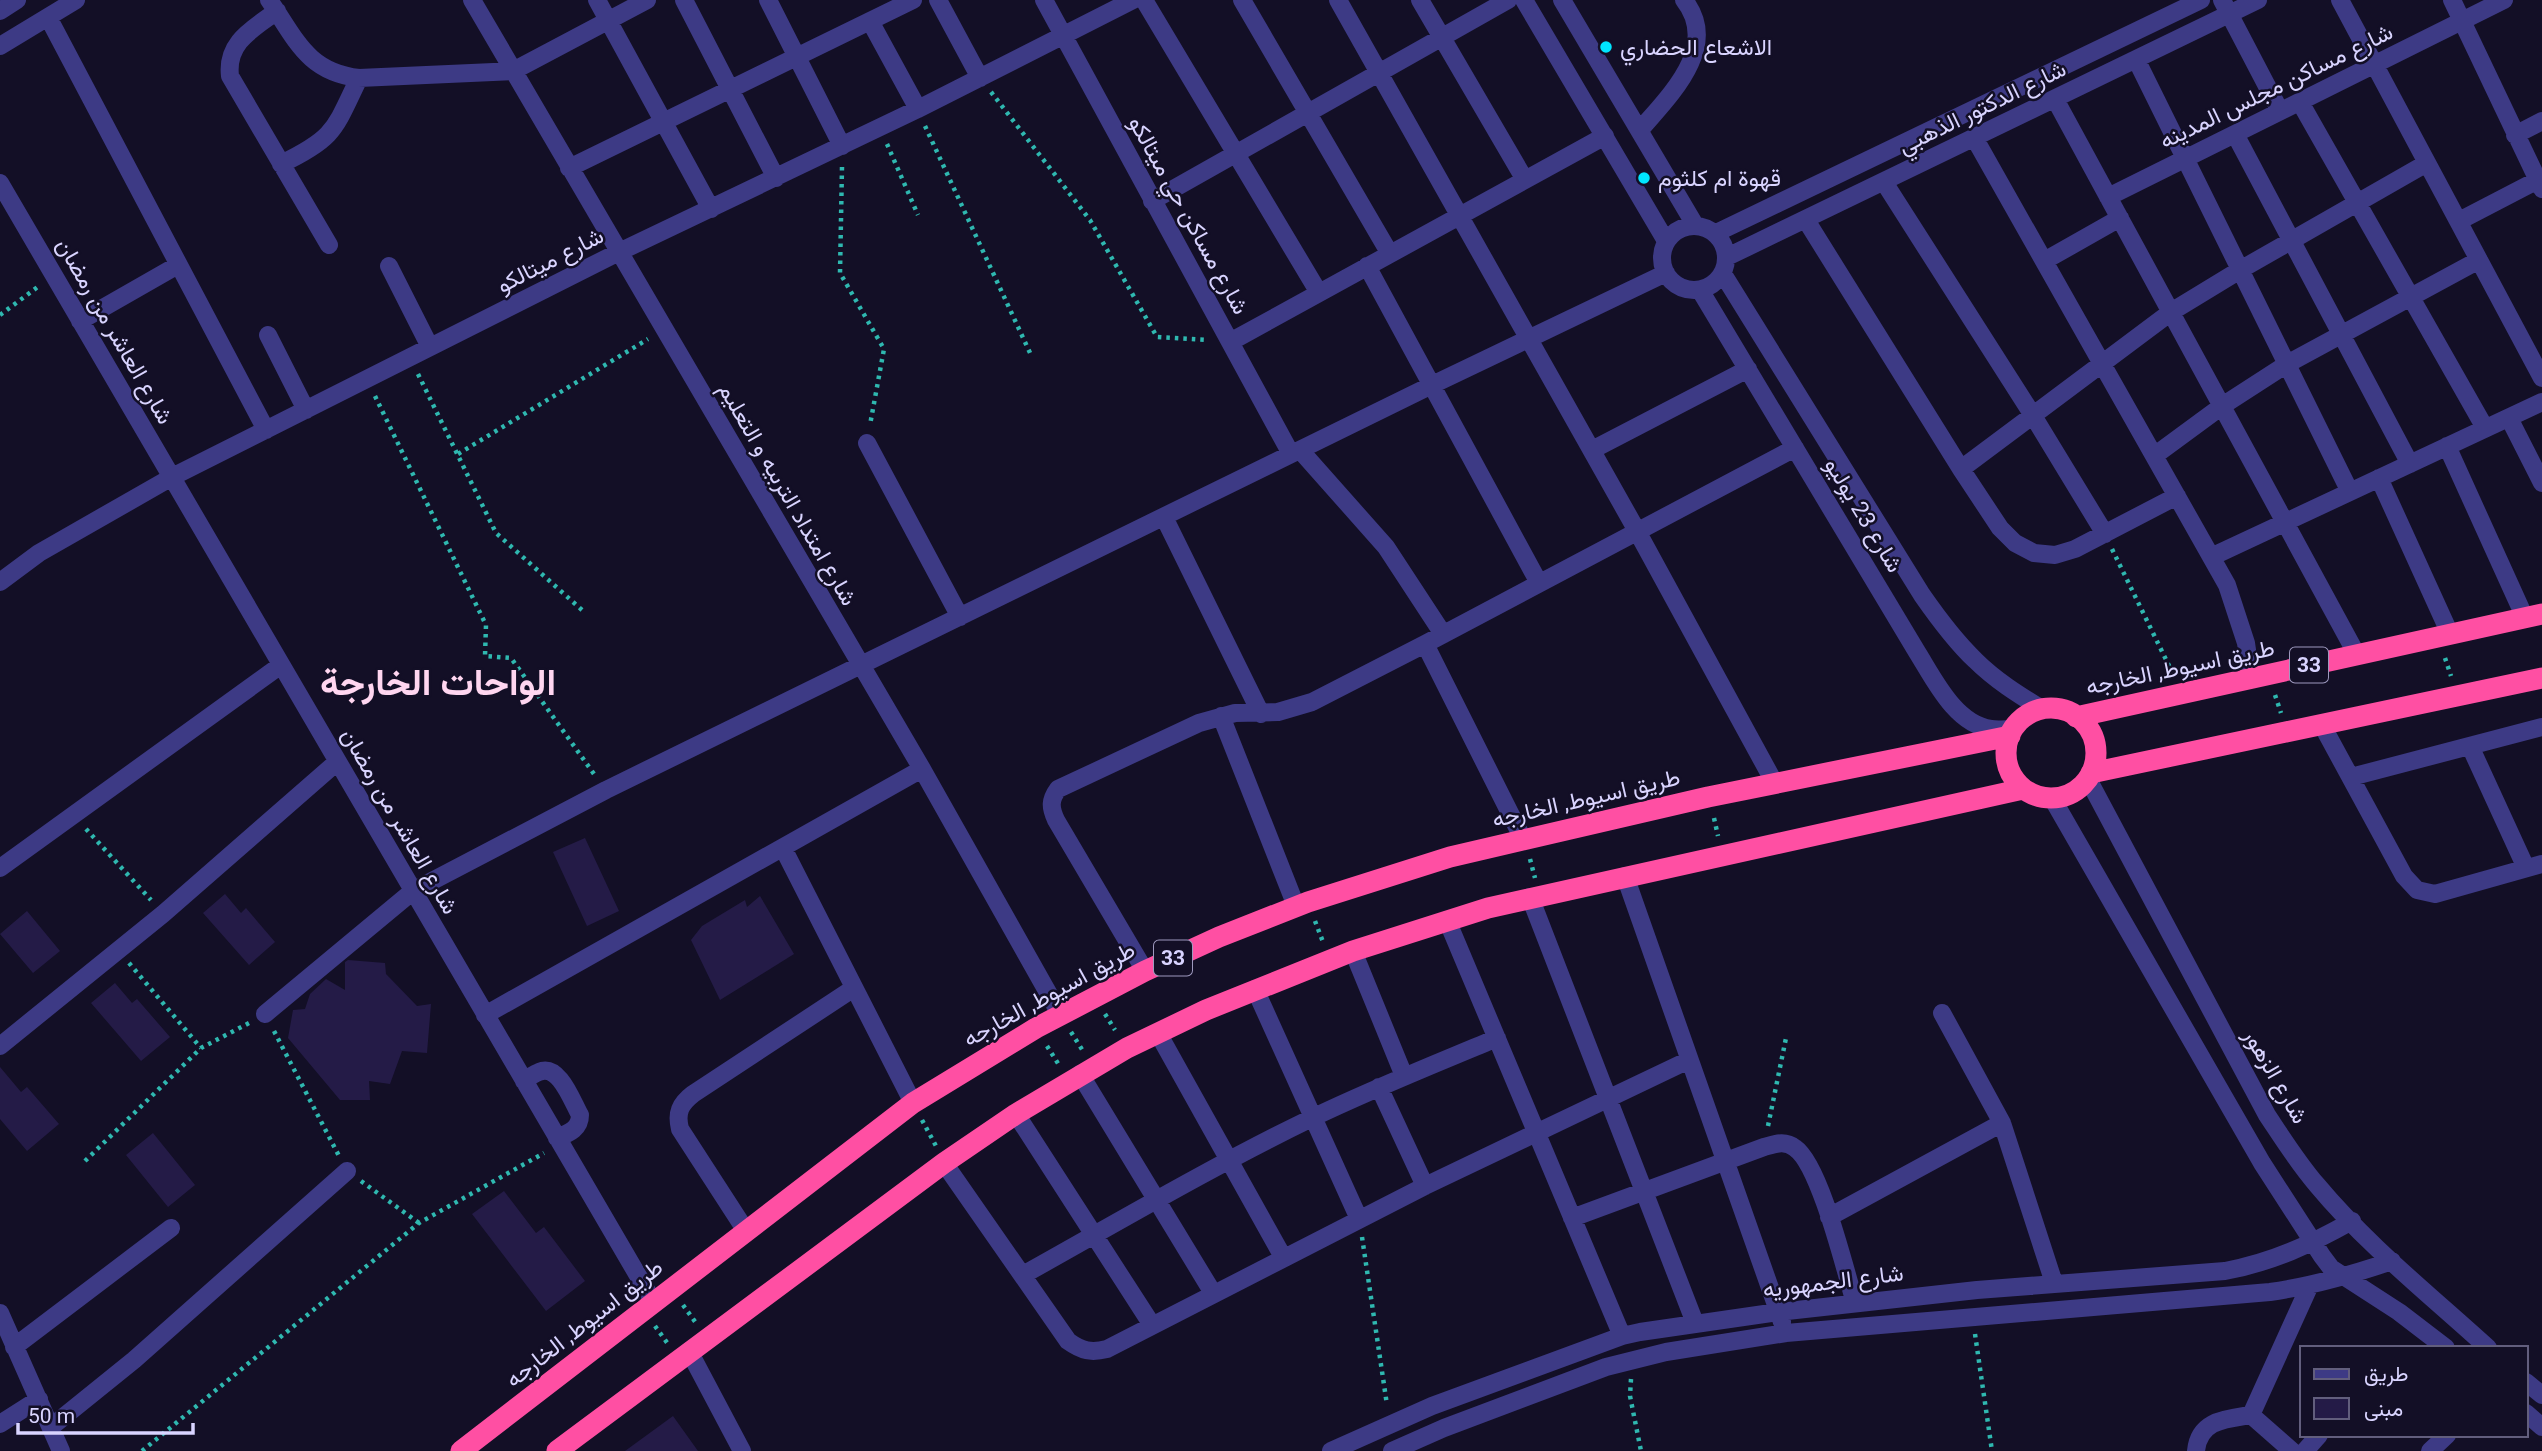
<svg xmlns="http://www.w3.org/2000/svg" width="2542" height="1451" font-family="Roboto,Vazirmatn,sans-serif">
  <rect width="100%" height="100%" fill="#130f26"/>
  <!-- building -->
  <path fill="#241b47" d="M585,838L619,911L587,926L553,852Z
    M225,894L241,913L246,908L275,942L249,965L203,913Z
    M760,896L794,954L720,1000L691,940L702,926L745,900L747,907Z
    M27,911L60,951L33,973L0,934Z
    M348,960L385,963L386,974L417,1006L431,1004L427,1053L402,1051L390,1084L369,1081L370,1100H340L288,1038L293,1010L305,1009L310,994L326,979L345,990V962Z
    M115,983L132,1003L137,999L170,1037L141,1061L91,1003Z
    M0,1067L21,1092L27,1087L59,1124L27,1151L0,1119Z
    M153,1133L195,1185L168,1207L126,1155Z
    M504,1191L536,1233L544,1227L585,1281L546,1311L472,1214Z
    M673,1416L698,1451H625Z"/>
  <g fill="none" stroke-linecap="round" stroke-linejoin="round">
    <!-- path -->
    <path stroke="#2fb8b0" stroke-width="4.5" stroke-dasharray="3.5 5" stroke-linecap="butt" d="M991,92L1090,220L1157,337L1208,340
      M925,126L1031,355
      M887,144L918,215
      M842,167L840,273L884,349L870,425
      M0,315L39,286
      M418,374L496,533L582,610
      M375,396L486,625L485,656L511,658L594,774
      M458,454L648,339
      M2112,549L2174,676
      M2445,658L2451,676
      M2275,695L2281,713
      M1714,818L1718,836
      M86,829L151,900
      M1530,859L1535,878
      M1315,921L1323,942
      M129,963L201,1048
      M1105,1014L1115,1030
      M274,1031L339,1156
      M1071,1032L1083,1051
      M1047,1046L1059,1065
      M922,1120L936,1146
      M1768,1126L1786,1038
      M85,1161L201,1048L249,1023
      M361,1181L419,1223
      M1362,1237L1387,1405
      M683,1305L696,1323
      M655,1326L668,1344
      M1975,1334L1992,1451
      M1631,1379L1630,1396L1641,1451
      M142,1451L419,1223L544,1153"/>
    <!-- minor -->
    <path stroke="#3d3a85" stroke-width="18" d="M269,0C296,39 307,72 359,78L513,71L647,0
      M472,0L922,769L1060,1014
      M597,0L711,209
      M684,0L776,178
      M768,0L842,146
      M938,0L980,78
      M1044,0L1291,454
      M1144,0L1319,293
      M1242,0L1390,254
      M1338,0L1637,531L1774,782
      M1420,0L1525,180
      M1524,0L1666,241
      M1562,0L1695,225
      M2222,0L2280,111
      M2340,0L2542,378
      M2452,0L2542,189
      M0,11L17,0
      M277,11C253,29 226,42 230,76L329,245
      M48,17L266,430
      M870,21L918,109
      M0,46L76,0
      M2136,59L2350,492
      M2055,99L2357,655
      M2300,102L2485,428
      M1640,130C1669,96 1721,47 1684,0
      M2235,134L2410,464
      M2515,135L2542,121
      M1975,139L2227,585L2246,643L2251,678
      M281,164C335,138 334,130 359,78
      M569,168L913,0
      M1884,182L2032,414L2105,534
      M0,183L654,1303
      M2108,197L2504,0
      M1152,201L1508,0
      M1806,220L1961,469L2000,528L2015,543L2034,553L2055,555L2075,549L2177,496
      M2459,221L2538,180
      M1662 258a32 32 0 1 1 64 0a32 32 0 1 1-64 0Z
      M1716,233L2201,0
      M1727,257L2258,0
      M2044,261L2120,218
      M389,266L430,347
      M1367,266L1539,583
      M1723,274L1922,595C1938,618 1955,641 1975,660C1995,680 2019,695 2042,709
      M1700,290L1917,652C1934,679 1955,724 1991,729C1998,730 2006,729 2013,729
      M80,321L178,265
      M268,335L306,410
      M1230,342L1605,136
      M2509,418L2542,483
      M867,443L960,617
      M2447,446L2525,618
      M1300,450L1386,547L1443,634
      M1592,450L1748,369
      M2154,456L2222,406L2287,364L2479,260
      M1961,469L2171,312L2240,270L2427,163
      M2379,478L2450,634
      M1164,517L1261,714
      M2211,557L2542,402
      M0,582L39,553L172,477L619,252L918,109L1133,0
      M1425,644L1523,839
      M1221,716L1296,906
      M2322,725L2404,876L2417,890L2435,894L2542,864
      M2470,746L2526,868
      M2351,777L2542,727
      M2088,779L2267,1115C2283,1139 2298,1163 2317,1185C2366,1244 2431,1296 2488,1348
      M2052,798L2262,1163L2322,1256L2331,1268L2399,1312L2446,1348
      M783,848L913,1103
      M0,868L281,665
      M1625,876L1782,1322
      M1530,897L1695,1323
      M1447,920L1622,1336
      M1353,951L1404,1076
      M1145,971L1056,820C1050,807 1050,800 1058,789L1199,723L1235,713L1278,712L1312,702L1425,644L1795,448
      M1255,989L1359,1219
      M1942,1013L2002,1123L2054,1283
      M265,1014L413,891L606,790L1432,385L1666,273
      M485,1015L922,769
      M1158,1033L1283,1257
      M0,1046L163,914L337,762
      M1080,1074L1213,1293
      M524,1081C528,1078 534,1074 539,1072C559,1063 572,1101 580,1115C580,1129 569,1133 557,1138
      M1379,1087L1425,1186
      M1016,1114L1152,1325
      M944,1163L1068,1341C1082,1351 1091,1353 1107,1349L1425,1186L1689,1060
      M1829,1217L2002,1123
      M1572,1218L1764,1147C1775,1144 1785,1140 1795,1148C1820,1165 1845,1270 1855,1303
      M746,1231L680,1129C676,1113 680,1104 693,1094L854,988
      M1023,1275C1118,1222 1213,1166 1312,1118C1372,1089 1435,1064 1497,1038
      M0,1313L61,1451
      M14,1347L171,1228
      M689,1351L742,1451
      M2526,1382L2542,1395
      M2526,1413L2542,1427
      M2251,1415L2309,1287
      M2251,1415L2292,1451
      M0,1424L39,1399
      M51,1427L134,1360L347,1171
      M1331,1451L1432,1406L1622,1336L1640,1332L1778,1312L1977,1290L2225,1271C2273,1262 2309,1245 2352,1221
      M1392,1451L1444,1428L1606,1367L1666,1352L1786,1333L2270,1292C2313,1286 2351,1275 2392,1261
      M2196,1451C2199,1420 2226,1419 2251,1415
      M2305,1451L2319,1435
      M2430,1451L2447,1435"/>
    <!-- highway -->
    <path stroke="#ff4fa3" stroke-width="21" d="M2006 753a45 45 0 1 1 90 0a45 45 0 1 1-90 0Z
      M2076,717L2542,614
      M2091,773L2542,678
      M461,1451L913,1103L1036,1028L1145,971L1219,937L1308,902L1450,857L1708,797L2010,736
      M557,1451L944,1163L1016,1114L1127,1048L1206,1010L1353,951L1488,908L2023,789"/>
  </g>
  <!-- markers -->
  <g fill="#00e5ff" stroke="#130f26" stroke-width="2.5">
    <circle cx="1606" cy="47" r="7"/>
    <circle cx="1644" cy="178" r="7"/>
  </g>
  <g text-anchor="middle" stroke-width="5" stroke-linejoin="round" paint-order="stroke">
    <!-- shield labels -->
    <g fill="#130f26" stroke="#9e99be" stroke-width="2">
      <rect x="2290" y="647.5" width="38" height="35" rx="5"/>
      <rect x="1154" y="940.5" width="38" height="35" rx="5"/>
    </g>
    <g font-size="21" font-weight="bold" fill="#d9d4ff">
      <text x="2309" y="672">33</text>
      <text x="1173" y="965">33</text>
    </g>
    <!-- poi labels -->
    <g font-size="23" fill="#d9d4ff" stroke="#130f26" text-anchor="start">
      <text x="1620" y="55">الاشعاع الحضاري</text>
      <text x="1658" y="186">قهوة ام كلثوم</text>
    </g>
    <!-- street labels -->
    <g font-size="23" fill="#d9d4ff" stroke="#130f26">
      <text transform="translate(2276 86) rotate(-26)" y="8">شارع مساكن مجلس المدينه</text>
      <text transform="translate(1982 107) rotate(-26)" y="8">شارع الدكتور الذهبي</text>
      <text transform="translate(1189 215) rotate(61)" y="8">شارع مساكن حي ميتالكو</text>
      <text transform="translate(550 260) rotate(-27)" y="8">شارع ميتالكو</text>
      <text transform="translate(115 331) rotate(60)" y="8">شارع العاشر من رمضان</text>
      <text transform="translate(788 494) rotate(60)" y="8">شارع امتداد التربيه و التعليم</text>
      <text transform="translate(1864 515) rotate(59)" y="8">شارع 23 يوليو</text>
      <text transform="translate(2180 667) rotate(-12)" y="8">طريق اسيوط, الخارجه</text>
      <text transform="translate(1586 798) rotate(-13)" y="8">طريق اسيوط, الخارجه</text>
      <text transform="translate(400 821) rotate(60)" y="8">شارع العاشر من رمضان</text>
      <text transform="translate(1049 994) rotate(-29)" y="8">طريق اسيوط, الخارجه</text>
      <text transform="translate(2276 1076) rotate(60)" y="8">شارع الزهور</text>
      <text transform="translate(1833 1281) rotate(-7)" y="8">شارع الجمهوريه</text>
      <text transform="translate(584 1323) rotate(-38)" y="8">طريق اسيوط, الخارجه</text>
    </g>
    <!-- town labels -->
    <g font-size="37" font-weight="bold" fill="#ffd6f0" stroke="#130f26">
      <text x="438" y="695">الواحات الخارجة</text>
    </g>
  </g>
  <!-- legend -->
  <rect x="2300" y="1346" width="228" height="91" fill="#130f26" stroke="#625e7d" stroke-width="2"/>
  <rect x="2314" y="1369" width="35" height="10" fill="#3d3a85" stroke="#625e7d" stroke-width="2"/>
  <text x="2364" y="1381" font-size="21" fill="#d9d4ff">طريق</text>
  <rect x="2314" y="1398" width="35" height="21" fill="#241b47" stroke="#625e7d" stroke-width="2"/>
  <text x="2364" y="1416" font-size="21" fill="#d9d4ff">مبنى</text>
  <!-- scale -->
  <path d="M18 1423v10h175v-10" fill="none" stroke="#d9d4ff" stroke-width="3.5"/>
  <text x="28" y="1423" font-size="21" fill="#d9d4ff" stroke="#130f26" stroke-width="5" paint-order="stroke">50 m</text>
</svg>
